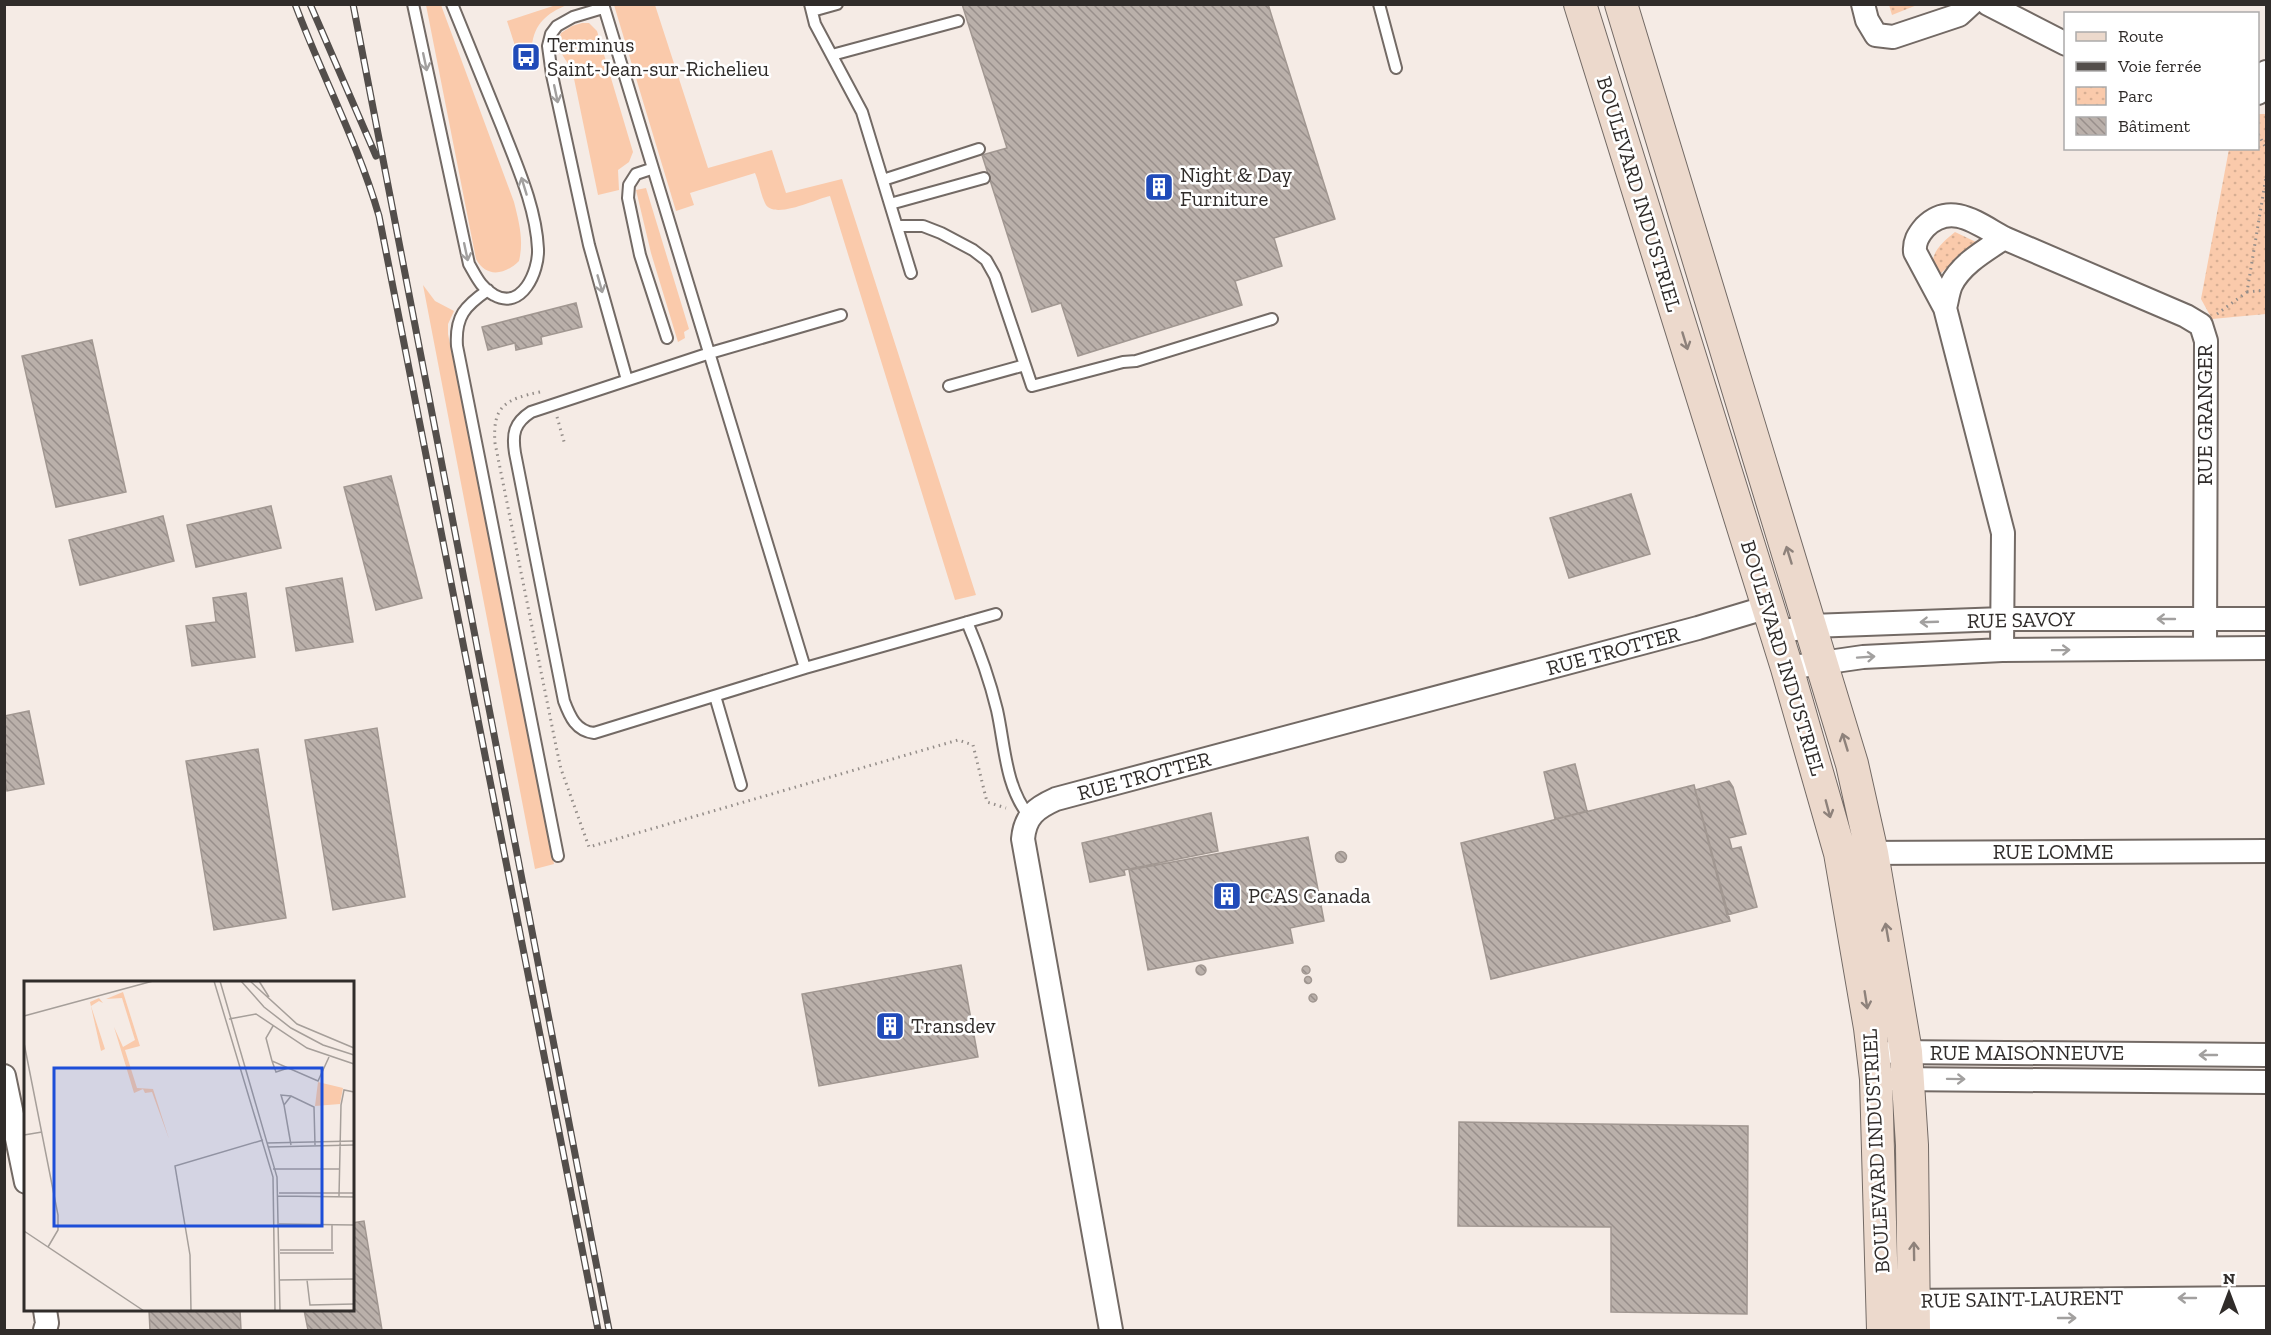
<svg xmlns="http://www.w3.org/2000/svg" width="2271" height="1335" font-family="'Zilla Slab',serif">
  <defs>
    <pattern id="park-dots" width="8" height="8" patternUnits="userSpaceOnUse" patternTransform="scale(1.5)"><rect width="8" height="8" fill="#facaab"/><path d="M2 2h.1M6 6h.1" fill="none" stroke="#d7ae93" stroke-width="1.8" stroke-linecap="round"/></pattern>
    <pattern id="building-back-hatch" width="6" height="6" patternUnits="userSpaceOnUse" patternTransform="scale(1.5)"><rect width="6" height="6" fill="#bab0aa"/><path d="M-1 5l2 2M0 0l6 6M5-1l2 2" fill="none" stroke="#988f8b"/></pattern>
  </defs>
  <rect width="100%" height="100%" fill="#f5ebe5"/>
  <!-- grass -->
  <path fill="#facaab" d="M426,5H441L514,202C519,222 524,240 519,261C505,275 486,278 476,259Z
    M556,5H567C547,13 534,24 532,46L517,52L507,21Z
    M614,5H655L708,168L772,150L786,193L842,179L976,595L955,600L830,196C816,199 776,219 766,205C761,196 759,182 755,173L690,193L694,205L676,211Z
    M582,23H589L597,31L633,152L629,162L618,170L619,190L598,195L572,69C563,57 556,48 561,33L572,26Z
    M646,188L689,329L684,332L685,338L678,342L651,253L636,190Z
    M423,285L435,301L454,311L448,324V334L554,864L535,869Z"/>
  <!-- park -->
  <path fill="url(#park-dots)" d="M1889,5V4L1917,5L1892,15Z
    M2258,114H2266V314L2212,319L2201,299L2229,149L2258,148Z
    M1955,232L1976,242L1941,273L1933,267C1931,251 1943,242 1955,232Z"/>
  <!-- building -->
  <path fill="url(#building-back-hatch)" stroke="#a19791" stroke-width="1.5" d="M962,4H1268L1335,219L1274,238L1282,266L1235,281L1242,305L1078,356L1061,303L1032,312L982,155L1007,148Z
    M576,303L582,327L541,337L542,344L516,350L515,343L488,350L482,327Z
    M92,340L126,492L56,507L22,356Z
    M391,476L422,598L376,610L344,487Z
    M1631,494L1650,554L1569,578L1550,518Z
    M271,506L281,548L196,567L187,525Z
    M163,516L174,561L80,585L69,540Z
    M342,578L353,642L296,651L286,588Z
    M246,593L255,657L192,666L186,626L216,622L213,598Z
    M29,711L44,784L7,791L4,776V716Z
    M377,728L405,897L333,910L305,740Z
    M258,749L286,918L214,930L186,761Z
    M1575,764L1587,811L1555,819L1544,772Z
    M1729,781L1733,787L1746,834L1729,838L1732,849L1741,847L1757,907L1727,915L1695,790Z
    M1694,785L1730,921L1491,979L1461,843Z
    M1211,813L1218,851L1124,870L1125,875L1090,882L1082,843Z
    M1308,837L1324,921L1290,928L1293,943L1148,970L1129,870Z
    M1335.5 857a5.5 5.5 0 1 1 11 0a5.5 5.5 0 1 1-11 0Z
    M961,965L978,1057L819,1086L802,994Z
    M1196 970a5 5 0 1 1 10 0a5 5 0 1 1-10 0Z
    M1302 970a4 4 0 1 1 8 0a4 4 0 1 1-8 0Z
    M1304.5 980a3.5 3.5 0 1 1 7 0a3.5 3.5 0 1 1-7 0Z
    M1309 998a4 4 0 1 1 8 0a4 4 0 1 1-8 0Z
    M1459,1122L1748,1126L1747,1314L1611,1312V1227L1458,1226Z
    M364,1221L382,1330H308L304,1310H352V1223Z
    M149,1310H240L241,1330H150Z"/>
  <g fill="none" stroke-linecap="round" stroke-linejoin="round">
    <!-- lane casing -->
    <g stroke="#736a65" stroke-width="14">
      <path id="lane" d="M413,4L469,264C476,276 481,288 494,295C522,311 539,271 538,249C536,207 517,166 502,127C485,86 469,45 452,4
        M603,4L805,668
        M810,4L815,24L862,112L911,273
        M1379,4L1396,68
        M603,8L573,17L557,26L551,34L548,46L552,75L589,245L627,380
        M812,11L837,4
        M832,55L958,21
        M651,169L636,174L629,185L628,198L640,255L667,338
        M883,180L979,149
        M890,204L984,178
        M897,226H923L941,233L973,250L986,260L995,276L1032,386L1123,362L1136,361L1272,319
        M488,290C465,306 455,316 457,346L558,856
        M841,315L710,353L531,412C514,423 512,434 515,453L564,701C570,717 576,731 594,733L805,668L996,614
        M949,386L1025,365
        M967,622C979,650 990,681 997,710C1005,746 1005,786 1029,816
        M715,696L741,785"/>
    </g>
    <!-- street casing -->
    <g stroke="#736a65" stroke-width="26">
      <path id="street" d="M1863,4L1867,20L1876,35L1893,37L1959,15L1971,4
        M1988,4L2066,44
        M2258,93L2266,72
        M1945,308L1915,252C1914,242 1918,235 1925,227C1951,201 1978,224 2004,238
        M1775,633L1811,626L2003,619H2266
        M2002,650L2003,533L1945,308C1947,301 1948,292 1951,285C1961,264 1986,250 2004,238L2186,316L2201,325L2206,341L2205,648
        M1787,668L1863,657L2002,650L2266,648
        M1857,853L2266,851
        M1893,1052L2266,1055
        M4,1076L26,1182
        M1893,1079L2266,1082
        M1899,1301L2266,1298
        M1899,1318L2266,1319
        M45,1330L47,1323L45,1310
        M1111,1330L1023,839C1025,816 1036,808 1056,799L1698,628L1768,607"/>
    </g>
    <!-- secondary casing -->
    <g stroke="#736a65" stroke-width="34">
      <path id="secondary" d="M1580,4L1787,668L1840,853L1870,1028L1876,1079L1883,1330
        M1621,4L1852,764L1872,853L1906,1052L1912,1145L1914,1330"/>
    </g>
    <!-- path -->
    <path stroke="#948d89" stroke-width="3" stroke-dasharray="1.5 4.5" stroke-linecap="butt" d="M2258,134L2266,148
      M2247,292L2266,290
      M2217,314L2247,292L2266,177
      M540,392C506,399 492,406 495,443L557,751L561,769L589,847L958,740L973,745L987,802L1006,808
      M557,417L565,445"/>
    <!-- lane -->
    <use href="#lane" stroke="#fff" stroke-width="10"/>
    <!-- street -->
    <use href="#street" stroke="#fff" stroke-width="22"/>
    <!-- secondary -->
    <use href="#secondary" stroke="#ecd9cc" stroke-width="32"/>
    <!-- rail casing -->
    <g stroke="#534e4b" stroke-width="7">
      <path id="rail" d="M295,4C322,76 358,143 379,216L598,1330
        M310,4L376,156
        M353,4L609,1330"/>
    </g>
    <!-- rail -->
    <use href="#rail" stroke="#fff" stroke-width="4.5" stroke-dasharray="14" stroke-linecap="butt"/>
  </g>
  <!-- one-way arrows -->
  <defs><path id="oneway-shaft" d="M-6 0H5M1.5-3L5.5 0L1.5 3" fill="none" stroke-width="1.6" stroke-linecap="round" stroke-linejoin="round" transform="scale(1.5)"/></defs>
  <g stroke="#a2a09f">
    <use href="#oneway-shaft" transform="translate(425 62) rotate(78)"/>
    <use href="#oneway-shaft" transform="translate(556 94) rotate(78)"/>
    <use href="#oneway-shaft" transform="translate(524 186) rotate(-107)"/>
    <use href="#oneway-shaft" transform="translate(466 252) rotate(78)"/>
    <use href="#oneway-shaft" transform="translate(600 284) rotate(74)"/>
    <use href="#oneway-shaft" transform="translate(2166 619) rotate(180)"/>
    <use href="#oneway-shaft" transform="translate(1929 622) rotate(178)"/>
    <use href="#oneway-shaft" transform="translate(2061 650) rotate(-1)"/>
    <use href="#oneway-shaft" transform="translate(1866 657) rotate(-4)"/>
    <use href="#oneway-shaft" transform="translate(2208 1055) rotate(-180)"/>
    <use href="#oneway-shaft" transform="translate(1956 1079) rotate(1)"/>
    <use href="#oneway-shaft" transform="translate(2187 1298) rotate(180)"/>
    <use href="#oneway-shaft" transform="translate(2067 1318)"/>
  </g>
  <g stroke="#8e827b">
    <use href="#oneway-shaft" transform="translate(1685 341) rotate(73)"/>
    <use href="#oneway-shaft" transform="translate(1789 555) rotate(-107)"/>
    <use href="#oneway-shaft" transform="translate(1845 742) rotate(-107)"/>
    <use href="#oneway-shaft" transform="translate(1828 809) rotate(75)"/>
    <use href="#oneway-shaft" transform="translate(1887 932) rotate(-100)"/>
    <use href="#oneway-shaft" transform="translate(1866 1000) rotate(81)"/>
    <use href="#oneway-shaft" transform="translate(1914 1251) rotate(-91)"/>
  </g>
  <!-- icons -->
  <defs>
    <g id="bus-square" transform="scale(1.5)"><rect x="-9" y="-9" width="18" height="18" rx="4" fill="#204bb9" stroke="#fff"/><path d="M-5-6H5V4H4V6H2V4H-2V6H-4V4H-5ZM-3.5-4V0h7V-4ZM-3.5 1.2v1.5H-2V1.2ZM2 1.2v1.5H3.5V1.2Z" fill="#fff"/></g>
    <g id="building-square" transform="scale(1.5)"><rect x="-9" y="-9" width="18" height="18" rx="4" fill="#204bb9" stroke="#fff"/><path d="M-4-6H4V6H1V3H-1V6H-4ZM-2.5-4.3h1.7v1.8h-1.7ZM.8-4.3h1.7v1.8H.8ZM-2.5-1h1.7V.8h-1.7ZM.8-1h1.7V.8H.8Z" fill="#fff"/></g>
  </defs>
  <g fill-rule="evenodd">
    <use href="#bus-square" x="526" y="57"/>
    <use href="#building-square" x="1159" y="187"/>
    <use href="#building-square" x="1227" y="896"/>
    <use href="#building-square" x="890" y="1026"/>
  </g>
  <g text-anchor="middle" stroke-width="5" stroke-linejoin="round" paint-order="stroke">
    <!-- poi labels -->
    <g font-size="21" fill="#302c2a" stroke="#fff" text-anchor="start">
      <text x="547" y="52">Terminus<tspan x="547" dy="24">Saint-Jean-sur-Richelieu</tspan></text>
      <text x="1180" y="182">Night &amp; Day<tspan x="1180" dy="24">Furniture</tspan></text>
      <text x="1248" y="903">PCAS Canada</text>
      <text x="911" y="1033">Transdev</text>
    </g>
    <!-- street labels -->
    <g font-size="21" fill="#302c2a" stroke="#fff">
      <text transform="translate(1639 194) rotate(73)" y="7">BOULEVARD INDUSTRIEL</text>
      <text transform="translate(2205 415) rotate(-90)" y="7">RUE GRANGER</text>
      <text transform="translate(2021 620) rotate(-1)" y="7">RUE SAVOY</text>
      <text transform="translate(1613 651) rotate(-15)" y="7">RUE TROTTER</text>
      <text transform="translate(1783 658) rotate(73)" y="7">BOULEVARD INDUSTRIEL</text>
      <text transform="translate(1144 776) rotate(-15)" y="7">RUE TROTTER</text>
      <text x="2053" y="859">RUE LOMME</text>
      <text x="2027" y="1060">RUE MAISONNEUVE</text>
      <text transform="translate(1876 1151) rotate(-93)" y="7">BOULEVARD INDUSTRIEL</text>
      <text transform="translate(2022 1299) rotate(-1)" y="7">RUE SAINT-LAURENT</text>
    </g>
  </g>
  <!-- overview -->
  <g transform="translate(24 981)">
    <rect width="330" height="330" fill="#f5ebe5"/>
    <path d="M99,11L116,65L101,69L113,107L129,108L145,158L128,111L121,112L119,108L110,112L90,46L99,66L111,59L98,17L82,18ZM75,17L79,22L75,20L67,25L81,68L77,70L66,21Z" fill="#facaab"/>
    <path d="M294,101L319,107L316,123L291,125Z" fill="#facaab"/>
    <path fill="none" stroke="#a69f9a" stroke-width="1.5" d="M190,0L249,196L251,330M196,0L253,196L256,330M217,0L240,26L267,47L299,64L330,74M226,0L273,43L330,67M235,0L245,16M0,35L129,0M205,38L232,33L283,67L330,83M249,45L242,57L248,80L294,100L305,76M0,62L34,234V249L24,266M248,80L252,91L264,87M260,124L257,114L267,115M0,154L18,151M243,162L330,160M267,164L260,124L267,115L290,126L291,164M244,166L330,164M249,188H316M255,212H330M254,215L330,216M315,215L317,124L320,109L330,111M255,243L330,244M308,243V270M0,250L120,330M256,269H307M256,272H310M255,299L330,298M283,299L286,324L330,323M167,330L166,274L151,185L239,159"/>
    <path fill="#1d4ed8" fill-opacity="0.15" stroke="#1d4ed8" stroke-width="3" d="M30,87H298V245H30Z"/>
    <rect width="330" height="330" fill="none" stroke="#302c2a" stroke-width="3"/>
  </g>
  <!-- border -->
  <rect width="2271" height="1335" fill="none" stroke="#302c2a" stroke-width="12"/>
  <!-- legend -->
  <rect x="2064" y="12" width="195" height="138" fill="#ffffff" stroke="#acabaa" stroke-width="1.5"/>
  <rect x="2076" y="32" width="30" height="9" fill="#ecd9cc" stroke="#acabaa" stroke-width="1.5"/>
  <text x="2118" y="42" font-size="18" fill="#302c2a">Route</text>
  <rect x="2076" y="62" width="30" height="9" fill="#534e4b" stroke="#acabaa" stroke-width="1.5"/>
  <text x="2118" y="72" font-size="18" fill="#302c2a">Voie ferrée</text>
  <rect x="2076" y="87" width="30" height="18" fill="url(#park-dots)" stroke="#acabaa" stroke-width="1.5"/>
  <text x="2118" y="102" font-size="18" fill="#302c2a">Parc</text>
  <rect x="2076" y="117" width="30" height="18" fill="url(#building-back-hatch)" stroke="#acabaa" stroke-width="1.5"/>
  <text x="2118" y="132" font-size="18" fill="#302c2a">Bâtiment</text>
  <!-- north arrow -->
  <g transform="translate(2229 1293)" stroke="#ffffff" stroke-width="4.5" paint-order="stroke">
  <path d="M0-4.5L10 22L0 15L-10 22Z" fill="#302c2a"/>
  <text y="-9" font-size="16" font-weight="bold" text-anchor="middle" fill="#302c2a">N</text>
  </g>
</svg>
